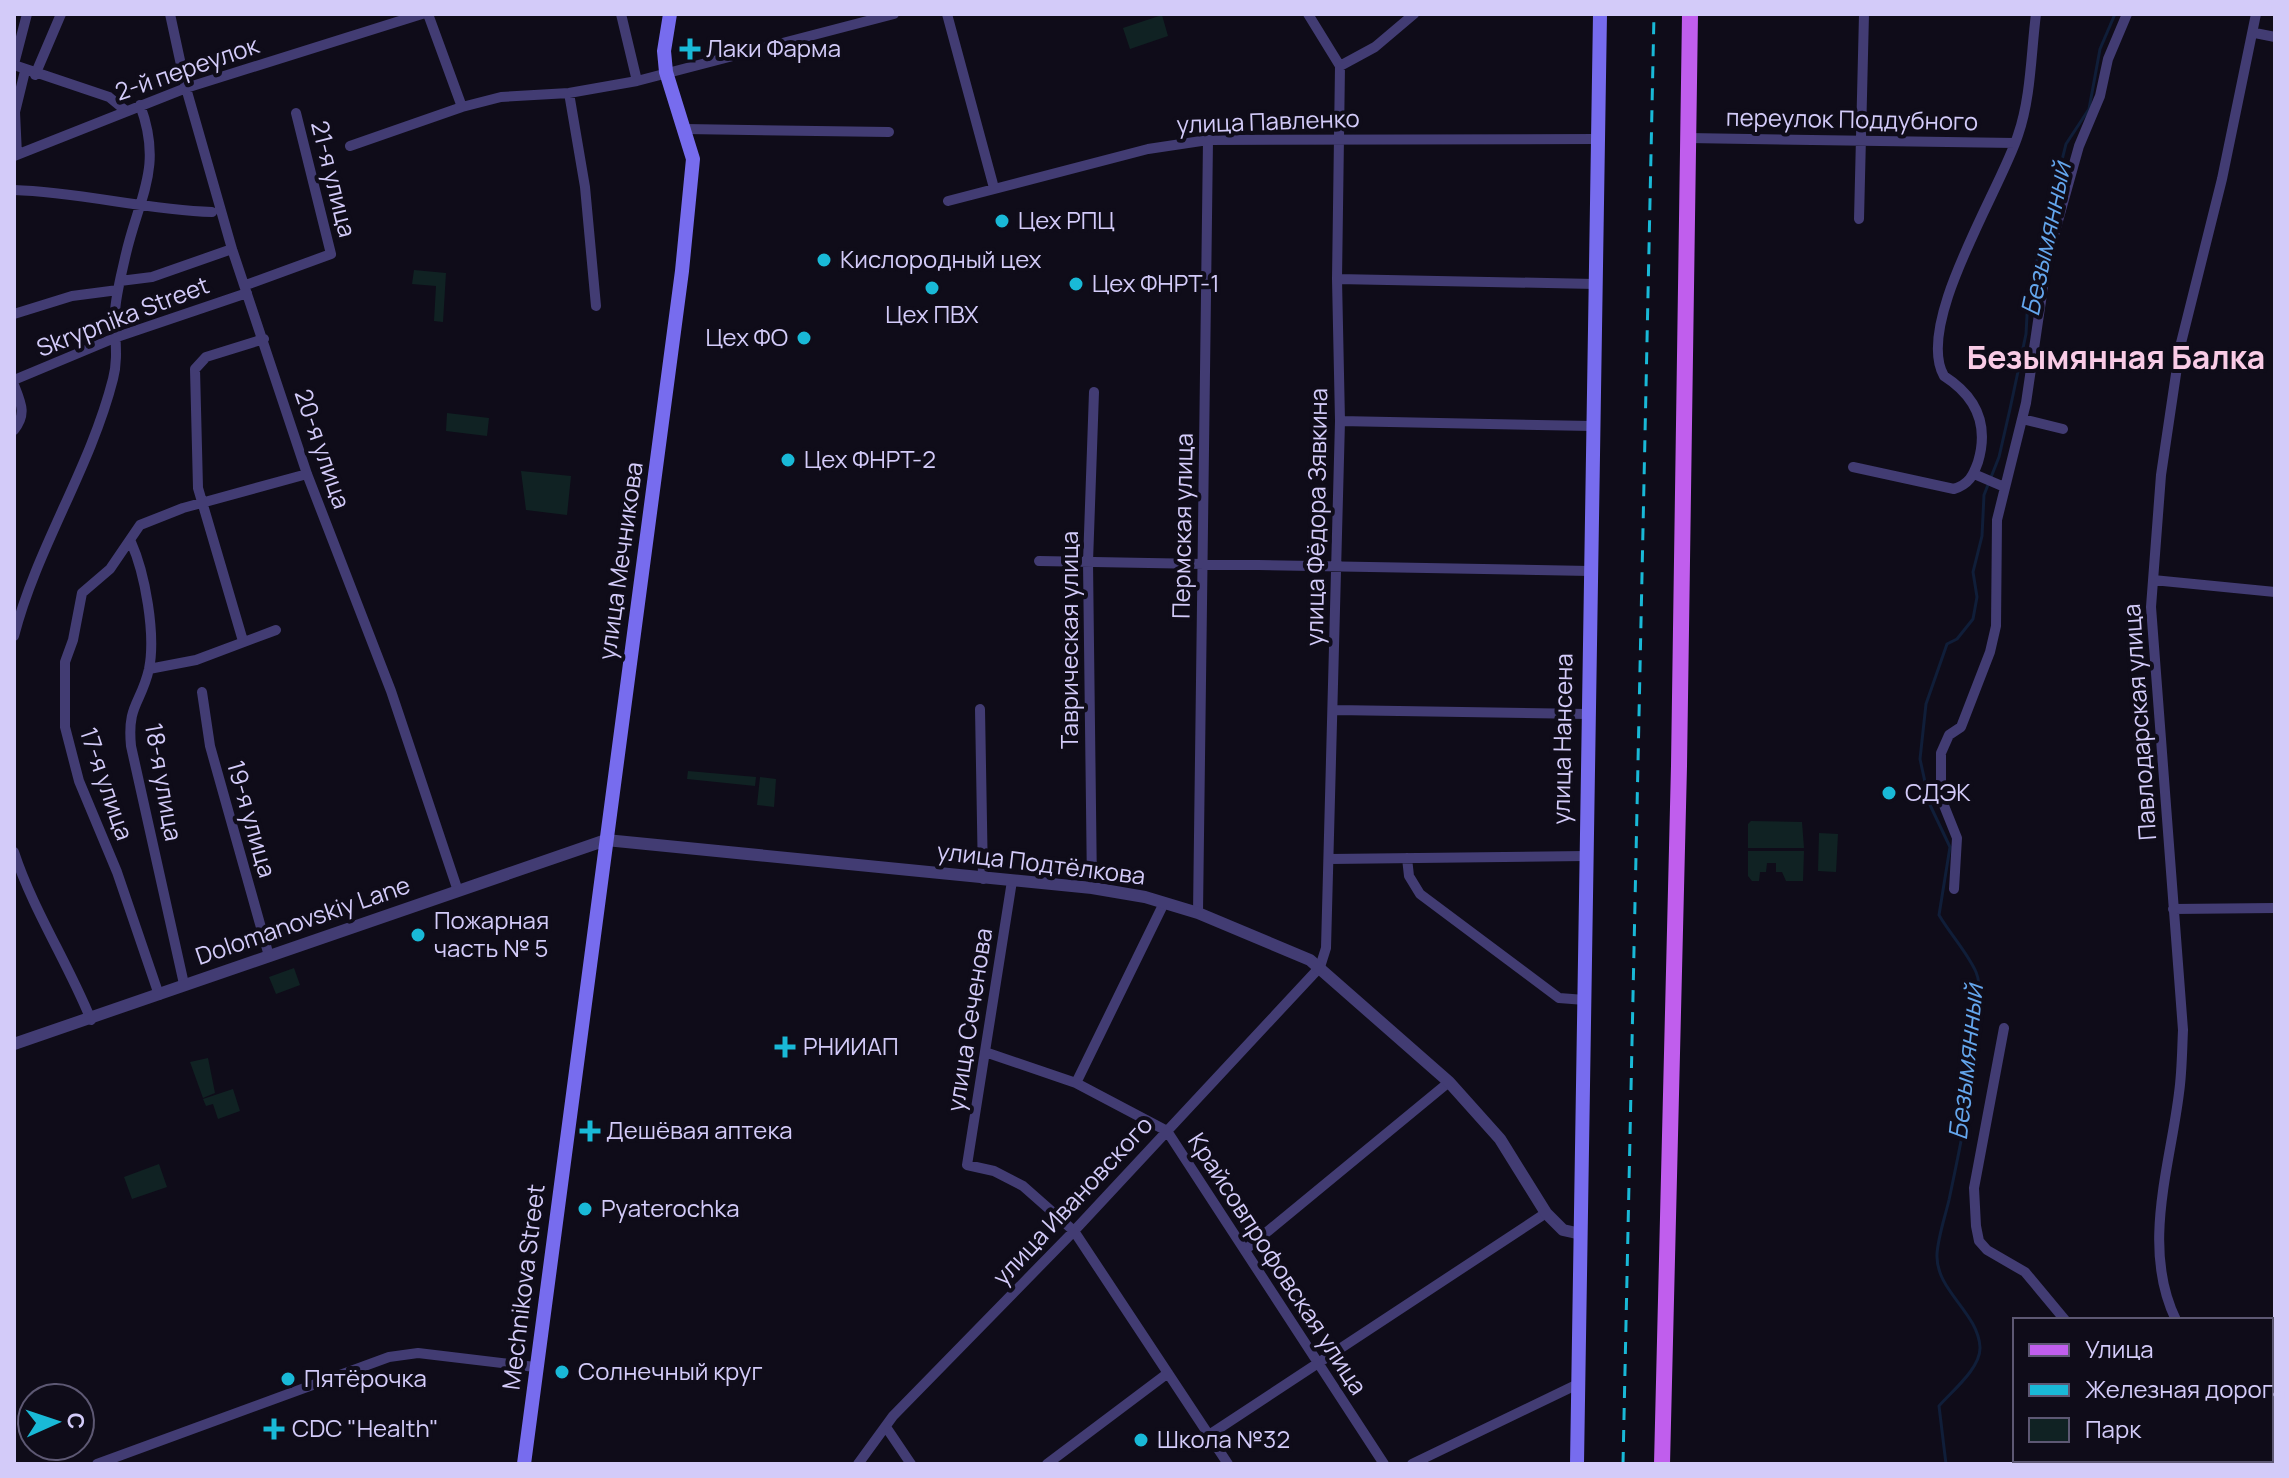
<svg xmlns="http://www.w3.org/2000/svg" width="2289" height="1478" font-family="Manrope,sans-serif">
  <rect width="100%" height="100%" fill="#0f0c19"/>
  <!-- green -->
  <path fill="#102223" d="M1162,15L1168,36L1130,49L1123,28Z
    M414,270L446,273L443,322L434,321L436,286L412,284Z
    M447,413L489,418L487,436L446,431Z
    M521,471L571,476L567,515L526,510Z
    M688,771L756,777L755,786L687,779Z
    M760,777L776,779L774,807L757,805Z
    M1751,821L1802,822L1804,848H1748V824Z
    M1819,833L1838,834L1836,872L1818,871Z
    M1748,851H1804L1803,881H1786L1782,872H1776V863H1767L1766,872H1760L1759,881H1752L1748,876Z
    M294,968L300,985L276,994L269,977Z
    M208,1058L215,1093L203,1098L190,1062Z
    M233,1089L240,1111L218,1119L213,1104L206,1106L203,1099Z
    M159,1164L167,1187L132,1199L124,1177Z"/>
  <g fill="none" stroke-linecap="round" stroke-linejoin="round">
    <!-- stream -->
    <path stroke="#101e39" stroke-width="3" d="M1946,1464L1939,1406C1952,1391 1981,1368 1980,1347C1978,1312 1935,1290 1937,1254C1938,1237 1945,1217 1949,1200C1958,1157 1991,1007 1976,972C1967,952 1950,934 1939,915L1950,847L1930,805L1920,759L1926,704L1947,644L1957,639L1973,619L1977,597L1973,572L1982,536L1984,495L1999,457L2010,409L2026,334L2028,297L2066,144L2089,109L2100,49L2115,14"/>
    <!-- minor -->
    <path stroke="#423c73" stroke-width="10" d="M170,14L186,88L232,249L307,474L391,691L458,891
      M428,14L462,107
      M621,14L637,81
      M947,14L994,188
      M1308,14L1340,66
      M2255,33L2275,37
      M14,64L27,14
      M14,65L109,97L126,111
      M1340,66L1375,47L1414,14
      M35,75L61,14
      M569,93L585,187L596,306
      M685,129L889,132
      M1688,138L2015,143
      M350,146L462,107L501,97L569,93L637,81L894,14
      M17,155L15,112L25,71
      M14,156L186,88L422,14
      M14,190C81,192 145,210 212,212
      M948,201L1148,149L1208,140L1596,139
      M1859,219L1864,14
      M1337,279L1595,284
      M120,281L152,277L232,249
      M246,285L331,254L296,113
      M14,314L72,296L118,290
      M14,380L117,337L247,293
      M14,385C21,403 27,414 14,430
      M2022,419L2063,429
      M1340,421L1592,426
      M1853,467L1954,489C1969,484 1973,476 1978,462C1989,425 1977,397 1944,376C1914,324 2001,189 2018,135C2031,98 2031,53 2036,14
      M1974,474L2002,486
      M131,542C145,573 156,634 149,669C141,704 127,704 131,746L184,984
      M1039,561L1590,571
      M2153,580L2275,592
      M14,636C37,547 90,469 113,379C119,357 114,335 115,312C116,294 121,276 125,258C138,198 164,169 140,105
      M243,641L198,488L195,369L206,357L264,339
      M149,669L196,660L276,630
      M202,692L210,746L269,956
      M980,709L983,879
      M1335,710L1587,714
      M14,852C33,910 68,963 91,1020
      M1407,858L1409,876L1420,894L1559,998L1585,1000
      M1330,859L1585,856
      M1012,881L967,1165L994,1171L1023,1186L1074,1231L1228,1464
      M1092,888L1088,562L1094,392
      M1954,889L1957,838L1941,798V753L1949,735L1961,727L1990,652L1996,626L1997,520L2026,403L2047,260L2079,146L2100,96L2108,59L2127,14
      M2173,909L2275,908
      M1198,913L1208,140
      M159,995L117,872L79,781L65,727V662L73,640L82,593L110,569L140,525L183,508L307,474
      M2004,1028L1974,1188L1976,1226L1979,1241L1987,1250L2025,1272L2065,1320
      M985,1052L1076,1083L1167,1131L1384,1464
      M1076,1083L1164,903
      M1245,1250L1449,1082
      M2176,1320C2141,1248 2170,1167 2179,1093C2182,1072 2182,1051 2183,1030L2151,607L2161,475L2180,347L2222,179L2256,14
      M886,1427L911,1464
      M1209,1435L1546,1213
      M2110,1460V1464
      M2245,1460L2247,1464
      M97,1464L389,1357L418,1353L535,1367
      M858,1464L893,1416L1074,1231L1320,967L1326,948L1340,421L1337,279L1340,66
      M1047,1464L1168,1373
      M1412,1464L1578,1384"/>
    <!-- tertiary -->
    <path stroke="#423c73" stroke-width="12" d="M14,1044L606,840L1092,888L1145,897L1198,913L1310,960L1449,1082L1500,1139L1546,1213L1563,1230L1581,1234"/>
    <!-- secondary -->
    <path stroke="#776cee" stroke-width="14" d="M524,1464L682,271L693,159L666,72L664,51L670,14
      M1577,1464L1600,14"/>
    <!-- primary -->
    <path stroke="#c05eed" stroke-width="16" d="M1662,1464L1679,766L1690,14"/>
    <!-- rail -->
    <path stroke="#19b9d7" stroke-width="3" stroke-dasharray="12 10" stroke-linecap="butt" d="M1623,1464L1654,14"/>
  </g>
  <!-- markers -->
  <g fill="#19b9d7" stroke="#0f0c19" stroke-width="3">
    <path d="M686 37h8v8h8v8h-8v8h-8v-8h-8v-8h8z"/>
    <circle cx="1002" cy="221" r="8"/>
    <circle cx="824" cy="260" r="8"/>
    <circle cx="1076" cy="284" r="8"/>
    <circle cx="932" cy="288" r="8"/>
    <circle cx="804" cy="338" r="8"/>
    <circle cx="788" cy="460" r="8"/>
    <circle cx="1889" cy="793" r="8"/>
    <circle cx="418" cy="935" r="8"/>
    <path d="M781 1035h8v8h8v8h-8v8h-8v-8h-8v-8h8z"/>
    <path d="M586 1119h8v8h8v8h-8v8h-8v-8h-8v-8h8z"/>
    <circle cx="585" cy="1209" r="8"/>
    <circle cx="562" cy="1372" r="8"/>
    <circle cx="288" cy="1379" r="8"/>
    <path d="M270 1417h8v8h8v8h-8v8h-8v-8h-8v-8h8z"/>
    <circle cx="1141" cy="1440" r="8"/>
  </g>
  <g text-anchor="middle" stroke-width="8" stroke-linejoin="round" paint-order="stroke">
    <!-- poi labels -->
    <g font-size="24" fill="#d3cbf9" stroke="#0f0c19" text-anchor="start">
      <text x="706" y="57">Лаки Фарма</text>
      <text x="1018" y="229">Цех РПЦ</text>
      <text x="840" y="268">Кислородный цех</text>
      <text x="1092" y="292">Цех ФНРТ-1</text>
      <text x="932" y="323" text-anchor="middle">Цех ПВХ</text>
      <text x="788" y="346" text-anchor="end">Цех ФО</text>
      <text x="804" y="468">Цех ФНРТ-2</text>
      <text x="1905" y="801">СДЭК</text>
      <text x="434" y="929">Пожарная<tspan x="434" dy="28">часть № 5</tspan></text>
      <text x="803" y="1055">РНИИАП</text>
      <text x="606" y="1139">Дешёвая аптека</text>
      <text x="601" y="1217">Pyaterochka</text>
      <text x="578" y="1380">Солнечный круг</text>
      <text x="304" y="1387">Пятёрочка</text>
      <text x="292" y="1437">CDC "Health"</text>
      <text x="1157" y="1448">Школа №32</text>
    </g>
    <!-- street labels -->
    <g font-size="24" fill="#d3cbf9" stroke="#0f0c19">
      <text transform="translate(187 69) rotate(-19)" y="8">2-й переулок</text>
      <text transform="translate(1852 120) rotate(1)" y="8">переулок Поддубного</text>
      <text transform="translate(1268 122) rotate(-2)" y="8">улица Павленко</text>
      <text transform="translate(333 179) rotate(76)" y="8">21-я улица</text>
      <text transform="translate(123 317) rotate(-21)" y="8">Skrypnika Street</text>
      <text transform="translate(322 449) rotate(71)" y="8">20-я улица</text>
      <text transform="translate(1317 517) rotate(-89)" y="8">улица Фёдора Зявкина</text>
      <text transform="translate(1183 526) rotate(-89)" y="8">Пермская улица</text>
      <text transform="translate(621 561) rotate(-82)" y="8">улица Мечникова</text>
      <text transform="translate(1070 640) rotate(-90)" y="8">Таврическая улица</text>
      <text transform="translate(2140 722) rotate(-94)" y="8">Павлодарская улица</text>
      <text transform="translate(1563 739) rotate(-89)" y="8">улица Нансена</text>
      <text transform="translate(163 782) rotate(80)" y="8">18-я улица</text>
      <text transform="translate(106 784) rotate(71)" y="8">17-я улица</text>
      <text transform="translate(251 819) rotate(74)" y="8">19-я улица</text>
      <text transform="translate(1041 864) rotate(7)" y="8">улица Подтёлкова</text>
      <text transform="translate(303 921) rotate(-19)" y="8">Dolomanovskiy Lane</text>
      <text transform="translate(970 1020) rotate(-81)" y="8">улица Сеченова</text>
      <text transform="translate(1073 1201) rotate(-47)" y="8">улица Ивановского</text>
      <text transform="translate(1277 1264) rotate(57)" y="8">Крайсовпрофовская улица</text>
      <text transform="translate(524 1287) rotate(-83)" y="8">Mechnikova Street</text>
    </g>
    <!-- water labels -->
    <g font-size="26" font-style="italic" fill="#64a6ed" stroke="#0f0c19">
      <text transform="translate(2046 239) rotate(-78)" y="9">Безымянный</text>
      <text transform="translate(1966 1062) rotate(-84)" y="9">Безымянный</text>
    </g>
    <!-- district labels -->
    <g font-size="32" font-weight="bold" fill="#f9cce6" stroke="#0f0c19">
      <text x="2116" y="369">Безымянная Балка</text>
    </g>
  </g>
  <!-- border -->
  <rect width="2289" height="1478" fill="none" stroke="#d3cbf9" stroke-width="32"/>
  <!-- legend -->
  <rect x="2013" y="1318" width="260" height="144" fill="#0f0c19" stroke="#5d5873" stroke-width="2"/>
  <rect x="2029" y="1344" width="40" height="12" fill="#c05eed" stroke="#5d5873" stroke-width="2"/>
  <text x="2085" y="1358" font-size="24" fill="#d3cbf9">Улица</text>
  <rect x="2029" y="1384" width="40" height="12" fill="#19b9d7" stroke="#5d5873" stroke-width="2"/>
  <text x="2085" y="1398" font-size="24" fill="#d3cbf9">Железная дорога</text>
  <rect x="2029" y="1418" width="40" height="24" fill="#102223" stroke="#5d5873" stroke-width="2"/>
  <text x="2085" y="1438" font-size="24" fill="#d3cbf9">Парк</text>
  <!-- north arrow -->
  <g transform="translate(56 1422) rotate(87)"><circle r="38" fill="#0f0c19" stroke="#5d5873" stroke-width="2"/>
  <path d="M0-6L14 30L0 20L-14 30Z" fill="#19b9d7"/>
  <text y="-12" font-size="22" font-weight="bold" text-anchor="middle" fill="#d3cbf9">С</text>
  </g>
</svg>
